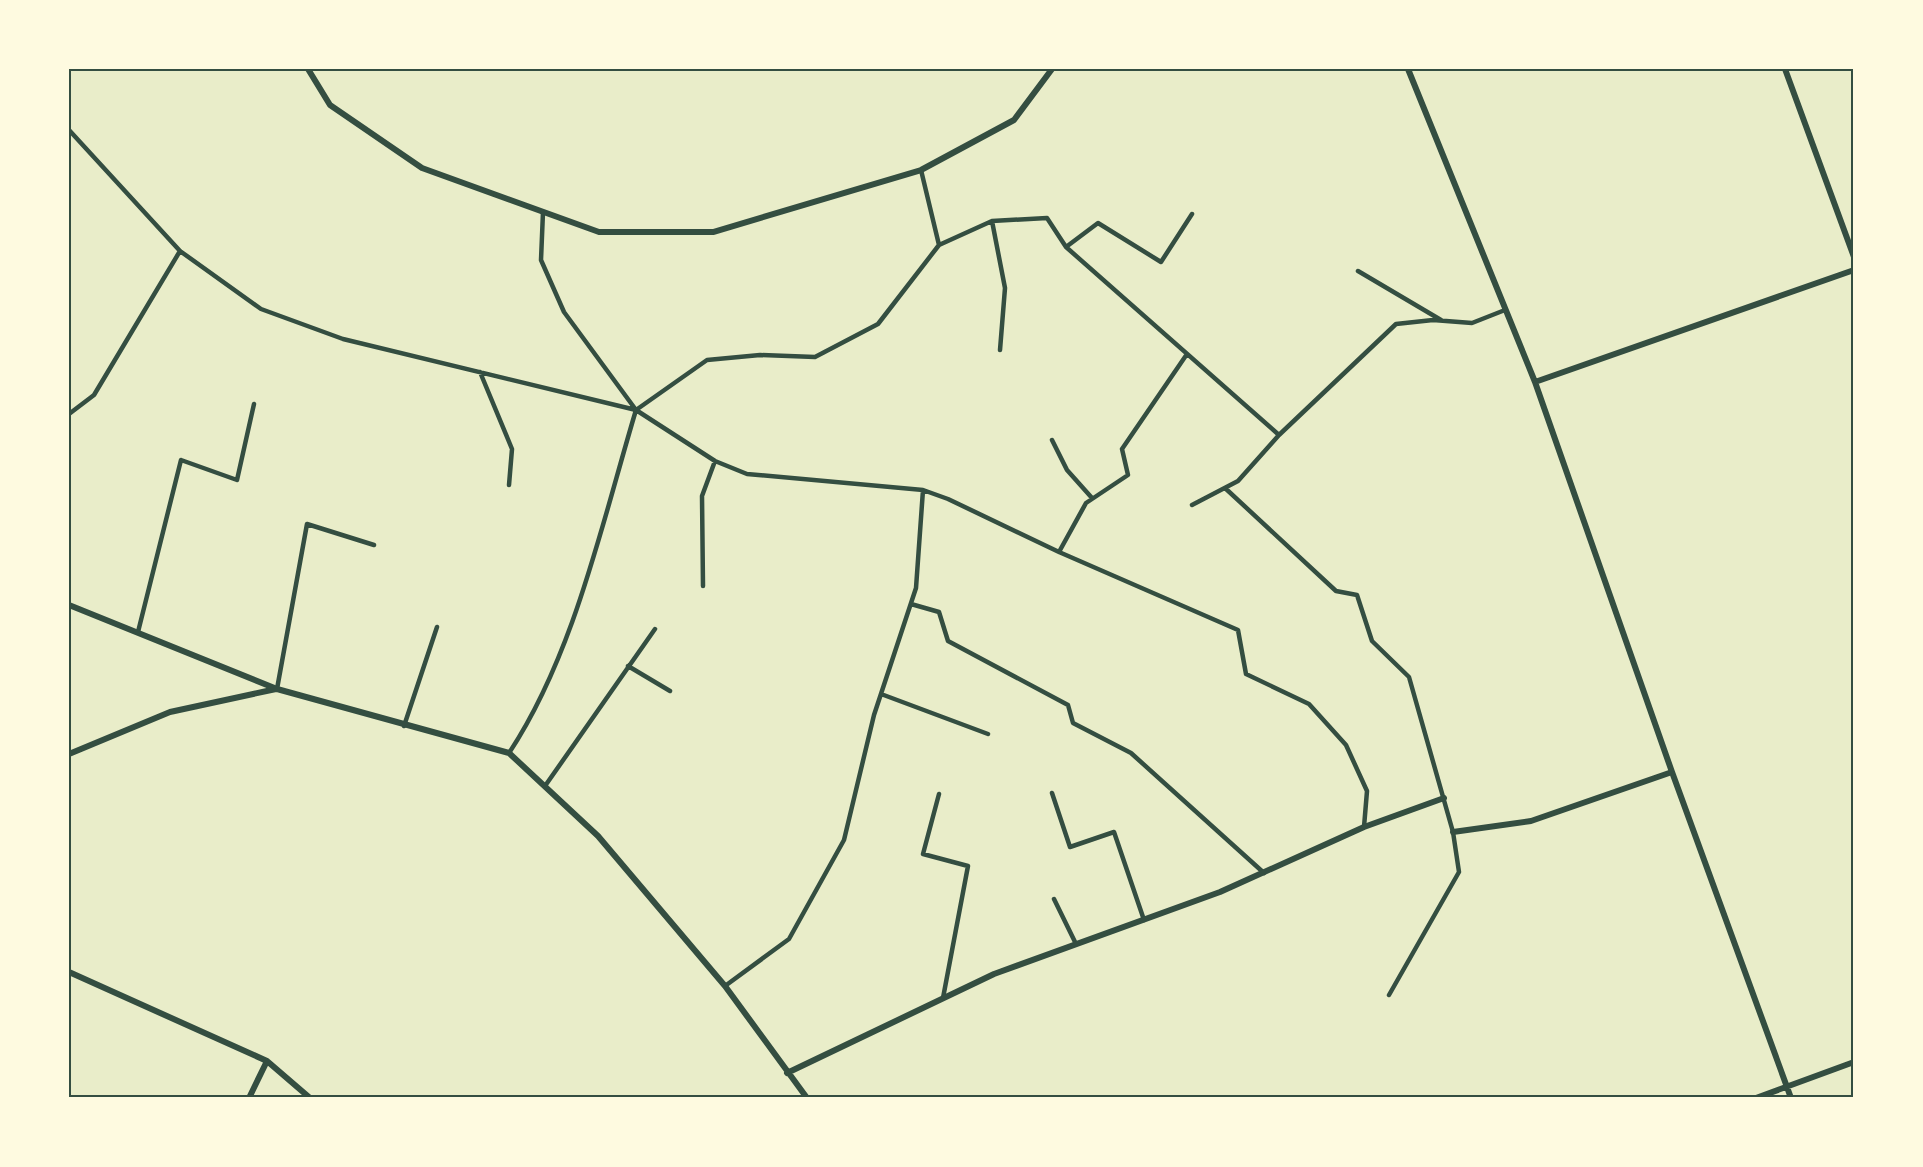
<svg xmlns="http://www.w3.org/2000/svg" width="1923" height="1167" font-family="'Archivo Narrow',sans-serif">
  <rect width="100%" height="100%" fill="#e9edc9"/>
  <g fill="none" stroke-linecap="round" stroke-linejoin="round">
    <!-- service -->
    <path stroke="#344e41" stroke-width="4.5" d="M69,130L180,251L261,309L343,339L636,410L715,461L747,474L923,490L948,499L1059,552L1238,630L1246,674L1309,704L1346,745L1367,791L1364,827
      M921,170L939,245
      M543,212L541,260L564,312L636,410
      M992,221L1005,288L1000,350
      M1066,247L1098,223L1161,262L1192,214
      M1358,271L1441,320
      M480,372L512,449L509,485
      M636,410L707,360L760,355L815,357L878,324L939,245L992,221L1047,218L1066,247L1279,435
      M69,414L94,395L180,251
      M1052,440L1067,470L1092,498
      M1225,488L1336,591L1357,595L1372,641L1409,677L1453,832L1459,872L1389,995
      M1192,505L1238,481L1279,435L1396,324L1433,320L1472,323L1505,310
      M1059,552L1086,503L1128,475L1122,449L1187,354
      M703,586L702,496L715,461
      M911,604L939,612L948,641L1068,705L1073,723L1131,753L1264,873
      M138,632L181,460L237,480L254,404
      M628,666L670,691
      M277,689L307,524L374,545
      M881,694L988,734
      M404,726L437,627
      M509,753C574,655 602,523 636,410
      M545,786L655,629
      M1052,793L1070,847L1114,832L1144,920
      M939,794L923,854L968,866L943,998
      M1054,899L1076,944
      M725,986L789,939L844,840L874,715L916,588L923,490"/>
    <!-- minor -->
    <path stroke="#344e41" stroke-width="6" d="M308,69L330,105L422,168L599,232H713L921,170L1014,120L1052,69
      M1408,69L1535,382L1672,772L1791,1098
      M1785,69L1854,257
      M1535,382L1854,270
      M69,605L277,689L509,753L598,836L725,986L807,1098
      M69,754L170,712L276,689
      M1453,832L1531,821L1672,772
      M69,972L267,1061L310,1098
      M787,1073L994,974L1220,892L1364,827L1444,798
      M249,1098L267,1061
      M1756,1098L1854,1062"/>
  </g>
  <!-- border -->
  <rect width="1923" height="1167" fill="none" stroke="#fefae0" stroke-width="141"/>
  <rect x="70" y="70" width="1782" height="1026" fill="none" stroke="#344e41" stroke-width="2"/>
</svg>
